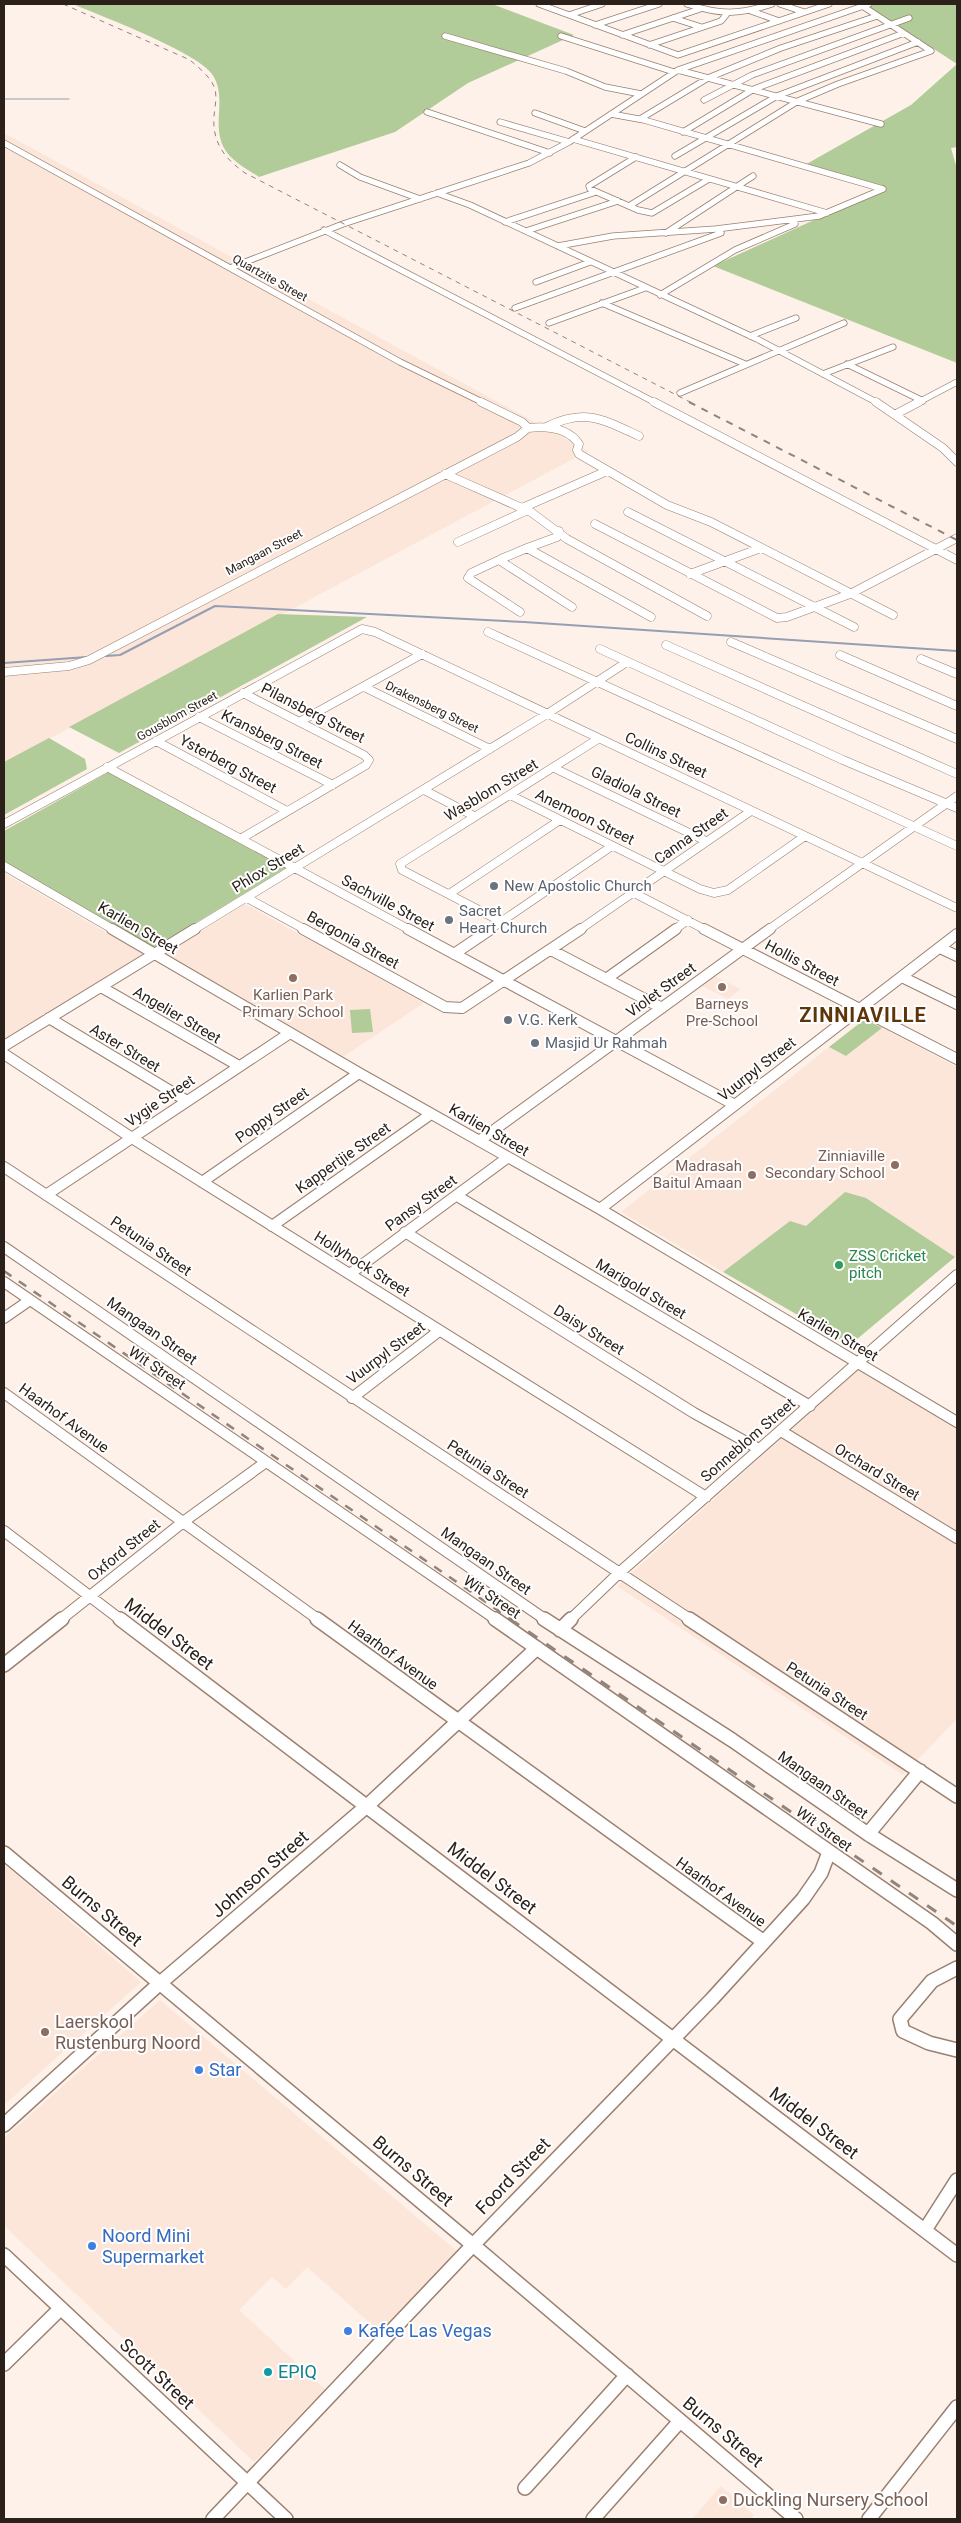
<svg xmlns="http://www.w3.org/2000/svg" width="961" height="2523" font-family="Roboto,sans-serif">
  <rect width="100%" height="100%" fill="#fef1ea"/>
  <!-- built -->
  <path fill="#fce6d9" d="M4,133L588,451L4,763Z
    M4,873L145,955L4,1040Z
    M245,904L424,1003L343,1057L163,953Z
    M715,976L741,989L728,999L702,986Z
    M882,1028L957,1067V1255L955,1257L866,1198L805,1226L790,1221L723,1272L621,1212L829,1047L847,1056Z
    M858,1370L957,1429V1719L903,1775L617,1586Z
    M4,1864L141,1982L4,2105Z
    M160,2000L458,2252L380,2332L307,2267L286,2289L272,2277L239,2310L325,2389L254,2462L4,2226V2138Z
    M721,2486L754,2515L750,2519H692Z"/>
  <!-- green -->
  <path fill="#b1cc98" d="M73,4H492L574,35L468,83L395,132L259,177C247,169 231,161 224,148C211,124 228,97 212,74C195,51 103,17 73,4Z
    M870,4H957V147L951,148L957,169V363L713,266L882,189L803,166L911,105L957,64L866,5Z
    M278,614L367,617L119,753L69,727Z
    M49,738L85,759L87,769L4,815V762Z
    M109,772L286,868L153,949L4,862V831Z
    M370,1009L373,1032L352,1033L350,1010Z
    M865,1019L882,1028L846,1056L829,1047Z
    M845,1192L866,1198L955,1257L850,1345L723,1272L790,1221L806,1226Z"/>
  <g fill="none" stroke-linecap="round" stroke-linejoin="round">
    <!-- stream-far1 -->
    <path stroke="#959eb3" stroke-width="1" d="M4,99H69"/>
    <!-- stream -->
    <path stroke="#959eb3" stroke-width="2" d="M106,656L120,655L215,606L524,622L957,651
      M4,663L87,657"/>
    <!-- minor-far3 casing -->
    <g stroke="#9a8070" stroke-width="7">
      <path id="minor-far3" d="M539,4L678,55L829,4
        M687,4C721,15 738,15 772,4
        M780,4L804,12
        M751,11L779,21
        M569,15L602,4
        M673,18L701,27
        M595,25L659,4
        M622,35L700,9
        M445,36L566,71L605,87L641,94
        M561,36L674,72
        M649,45L721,21L726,15
        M678,70L881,124
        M704,100L752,75L909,18
        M427,112L550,153
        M535,113L585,131
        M611,114L644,120L883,189
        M640,119L708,78L781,48L877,16
        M500,122L569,142
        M683,132L754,89L904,33
        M573,139L827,213
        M4,143L400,362L484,403
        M675,156L777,96L918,42
        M636,157L589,186L590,189L638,210L652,213L709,179
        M340,165L360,177L420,199
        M437,193L470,205L757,339L878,403
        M629,206L798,101L838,84L931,51L861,5
        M505,222L596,192
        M324,230L656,403
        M526,231L618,201
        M666,233L753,176
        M558,246L613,236L716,229L819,216L883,189
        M230,268L343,224L529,163L569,142L678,70L869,4
        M536,282L590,262
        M660,295L735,250L795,224L794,220
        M602,303L745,364
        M515,308L721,233
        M549,323L645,288
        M750,336L796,318
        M847,364L923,401
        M823,374L893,347
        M680,393L844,323
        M917,403L957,382"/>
    </g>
    <!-- minor-far2 casing -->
    <g stroke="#9a8070" stroke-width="9">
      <path id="minor-far2" d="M481,402L522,422L528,428
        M654,402L957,560
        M876,402L943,448L957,462
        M896,414L919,402
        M546,427C585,408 602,419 639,436
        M528,428C546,426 568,428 579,444L577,450L579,454L667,505L711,522L893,615
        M445,474L531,512L567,539L707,616
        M522,508L607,471
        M628,512L854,627
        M595,524L777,618L787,617L850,594L957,538
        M559,531L557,537L527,548L651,617
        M458,542L528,510
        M527,548L501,559L502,562L572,607
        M501,559L471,573L468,578L520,612
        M690,574L761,548
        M488,632L957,846
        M731,642L957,739
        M666,645L957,774
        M600,649L843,760L957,808
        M840,655L957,706
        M921,659L957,674
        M4,672L69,666L89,660L517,437L528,428
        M364,687L490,749
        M199,717L333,785
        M301,721L422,654
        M156,741L287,811
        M107,767L410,930
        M554,768L706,841
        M424,790L474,816
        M510,795L700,889L714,893L728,890L805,836
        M4,824L362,629L375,632L957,908
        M242,838L366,765L369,760L364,755L243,693
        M4,866L114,930
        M634,893L706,930
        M449,894L560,820
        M247,898L306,930
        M500,921L402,870L400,864L598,739
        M193,930L547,714L627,662
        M489,930L612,846
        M579,930L751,811
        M674,930L688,920
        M768,930L957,796"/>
    </g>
    <!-- minor-far1 casing -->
    <g stroke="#9a8070" stroke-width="12">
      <path id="minor-far1" d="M112,929L359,1073L600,1209L957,1422
        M303,929L445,1007L462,1008L581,929
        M408,929L735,1105
        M704,929L957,1059
        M940,948L957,956
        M551,950L662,1008
        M454,954L491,929
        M902,977L957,1004
        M606,979L676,929
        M101,987L239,1066
        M49,1018L187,1101
        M4,1046L195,929
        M4,1054L132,1138L706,1497
        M479,1141L770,929
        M4,1167L691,1620
        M202,1182L359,1073
        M46,1195L290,1033
        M457,1196L810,1406
        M600,1209L957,934
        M272,1226L431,1114
        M405,1232L694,1413L759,1449
        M4,1247L546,1620
        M351,1273L507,1158
        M4,1282L497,1620
        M4,1318L30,1300
        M4,1393L319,1620
        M352,1398L439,1331
        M781,1431L957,1538
        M4,1531L121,1620
        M60,1620L183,1522L266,1462
        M570,1620L619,1573L957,1275"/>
    </g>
    <!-- minor casing -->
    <g stroke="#9a8070" stroke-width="16">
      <path id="minor" d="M120,1619L957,2255
        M317,1619L764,1942
        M495,1619L932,1923L957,1944
        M544,1619L732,1740L868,1834L957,1890
        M689,1619L957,1796
        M560,1630L571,1619
        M4,1665L62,1619
        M868,1834L920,1771
        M4,1853L473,2245L796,2519
        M957,1968L932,1981L900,2019L903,2031L929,2043L957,2050
        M4,2125L159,1984L368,1805L537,1648
        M925,2230L957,2180
        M4,2255L286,2519
        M4,2364L60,2309
        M525,2488L627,2375
        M213,2519L473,2245L712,1999L803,1899L821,1873L829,1852
        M593,2519L680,2421
        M869,2519L957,2407"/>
    </g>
    <!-- minor-far3 -->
    <use href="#minor-far3" stroke="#fff" stroke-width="5.5"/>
    <!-- minor-far2 -->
    <use href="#minor-far2" stroke="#fff" stroke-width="8"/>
    <!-- minor-far1 -->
    <use href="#minor-far1" stroke="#fff" stroke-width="10"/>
    <!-- minor -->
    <use href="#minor" stroke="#fff" stroke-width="13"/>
    <!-- rail-far3 -->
    <path stroke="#90847d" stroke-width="1" stroke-dasharray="5 5" stroke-linecap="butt" d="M63,4L190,60C199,68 211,77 215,89C217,97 215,107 214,116C212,142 224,158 245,173L692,403"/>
    <!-- rail-far2 -->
    <path stroke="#90847d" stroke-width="2" stroke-dasharray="7 7" stroke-linecap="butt" d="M689,402L957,540"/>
    <!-- rail-far1 -->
    <path stroke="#90847d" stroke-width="2.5" stroke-dasharray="9 9" stroke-linecap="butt" d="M4,1271L512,1620"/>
    <!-- rail -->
    <path stroke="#90847d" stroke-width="3" stroke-dasharray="11 11" stroke-linecap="butt" d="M510,1619L957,1926"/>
  </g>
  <!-- markers -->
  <g fill="#6b7280" stroke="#fff" stroke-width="2">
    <circle cx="494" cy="886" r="5"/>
    <circle cx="449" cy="920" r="5"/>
    <circle cx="508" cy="1020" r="5"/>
    <circle cx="535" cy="1043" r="5"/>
  </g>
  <g fill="#8d6e63" stroke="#fff" stroke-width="2">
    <circle cx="293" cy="978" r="5"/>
    <circle cx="722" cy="987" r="5"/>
    <circle cx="895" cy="1165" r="5"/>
    <circle cx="752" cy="1175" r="5"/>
    <circle cx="45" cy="2032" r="5"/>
    <circle cx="723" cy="2500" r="5"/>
  </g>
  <circle fill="#2e9e5b" stroke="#fff" stroke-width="2" cx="839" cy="1265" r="5"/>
  <g fill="#3f7fe0" stroke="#fff" stroke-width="2">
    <circle cx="199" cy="2070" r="5"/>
    <circle cx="92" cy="2246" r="5"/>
    <circle cx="348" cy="2331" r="5"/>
  </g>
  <circle fill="#0f9aa8" stroke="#fff" stroke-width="2" cx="268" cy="2372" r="5"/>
  <g text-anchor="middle" stroke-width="4" stroke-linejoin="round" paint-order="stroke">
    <!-- far-street labels -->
    <g font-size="12" fill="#2c211a" stroke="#fff">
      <text transform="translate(270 278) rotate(29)" y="4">Quartzite Street</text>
      <text transform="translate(264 552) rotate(-28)" y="4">Mangaan Street</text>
      <text transform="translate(432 707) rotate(26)" y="4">Drakensberg Street</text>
      <text transform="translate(177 716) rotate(-29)" y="4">Gousblom Street</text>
    </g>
    <!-- street labels -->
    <g font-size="15" fill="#2c211a" stroke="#fff">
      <text transform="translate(313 713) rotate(27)" y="5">Pilansberg Street</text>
      <text transform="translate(272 739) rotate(27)" y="5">Kransberg Street</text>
      <text transform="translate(666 755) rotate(25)" y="5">Collins Street</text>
      <text transform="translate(228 764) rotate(28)" y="5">Ysterberg Street</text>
      <text transform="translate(491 790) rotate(-31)" y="5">Wasblom Street</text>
      <text transform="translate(636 792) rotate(26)" y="5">Gladiola Street</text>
      <text transform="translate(585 817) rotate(26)" y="5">Anemoon Street</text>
      <text transform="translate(691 836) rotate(-35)" y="5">Canna Street</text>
      <text transform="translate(268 868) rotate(-31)" y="5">Phlox Street</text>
      <text transform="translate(388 903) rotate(28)" y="5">Sachville Street</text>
      <text transform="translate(138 928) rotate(30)" y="5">Karlien Street</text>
      <text transform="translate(353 940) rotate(29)" y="5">Bergonia Street</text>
      <text transform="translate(802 963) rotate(28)" y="5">Hollis Street</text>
      <text transform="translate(661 990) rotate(-36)" y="5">Violet Street</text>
      <text transform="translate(177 1015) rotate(30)" y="5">Angelier Street</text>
      <text transform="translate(125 1048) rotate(31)" y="5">Aster Street</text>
      <text transform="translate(757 1069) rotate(-38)" y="5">Vuurpyl Street</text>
      <text transform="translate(160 1101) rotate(-34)" y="5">Vygie Street</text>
      <text transform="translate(272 1115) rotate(-35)" y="5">Poppy Street</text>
      <text transform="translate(489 1130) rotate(30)" y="5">Karlien Street</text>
      <text transform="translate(343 1158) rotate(-35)" y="5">Kappertjie Street</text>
      <text transform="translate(421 1203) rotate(-36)" y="5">Pansy Street</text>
      <text transform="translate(151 1246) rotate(34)" y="5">Petunia Street</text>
      <text transform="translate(362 1264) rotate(32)" y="5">Hollyhock Street</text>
      <text transform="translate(641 1289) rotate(31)" y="5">Marigold Street</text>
      <text transform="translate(589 1330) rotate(32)" y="5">Daisy Street</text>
      <text transform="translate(152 1331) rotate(35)" y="5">Mangaan Street</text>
      <text transform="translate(838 1335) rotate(30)" y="5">Karlien Street</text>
      <text transform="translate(386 1353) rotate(-37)" y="5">Vuurpyl Street</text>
      <text transform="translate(157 1368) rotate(34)" y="5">Wit Street</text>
      <text transform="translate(64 1418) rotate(36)" y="5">Haarhof Avenue</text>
      <text transform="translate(748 1440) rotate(-41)" y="5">Sonneblom Street</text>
      <text transform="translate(488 1469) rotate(33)" y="5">Petunia Street</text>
      <text transform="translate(877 1472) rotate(31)" y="5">Orchard Street</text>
      <text transform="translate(124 1550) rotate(-39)" y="5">Oxford Street</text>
      <text transform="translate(486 1561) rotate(35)" y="5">Mangaan Street</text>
      <text transform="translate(492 1597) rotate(34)" y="5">Wit Street</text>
      <text transform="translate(393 1655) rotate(36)" y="5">Haarhof Avenue</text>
      <text transform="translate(827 1691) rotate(33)" y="5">Petunia Street</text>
      <text transform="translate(823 1785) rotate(35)" y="5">Mangaan Street</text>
      <text transform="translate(824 1829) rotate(36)" y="5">Wit Street</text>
      <text transform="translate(721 1892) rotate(36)" y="5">Haarhof Avenue</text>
    </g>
    <!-- worship labels -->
    <g font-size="15" fill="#5b616d" stroke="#fff" text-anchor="start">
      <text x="504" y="891">New Apostolic Church</text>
      <text x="459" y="916">Sacret<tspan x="459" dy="17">Heart Church</tspan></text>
      <text x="518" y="1025">V.G. Kerk</text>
      <text x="545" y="1048">Masjid Ur Rahmah</text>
    </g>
    <!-- education labels -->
    <g font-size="15" fill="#785e54" stroke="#fff">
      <text x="293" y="1000">Karlien Park<tspan x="293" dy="17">Primary School</tspan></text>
      <text x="722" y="1009">Barneys<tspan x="722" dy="17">Pre-School</tspan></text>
      <text x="885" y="1161" text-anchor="end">Zinniaville<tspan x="885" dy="17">Secondary School</tspan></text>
      <text x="742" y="1171" text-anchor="end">Madrasah<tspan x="742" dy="17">Baitul Amaan</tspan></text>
    </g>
    <!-- leisure labels -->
    <g font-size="15" fill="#27864d" stroke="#fff" text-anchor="start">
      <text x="849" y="1261">ZSS Cricket<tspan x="849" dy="17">pitch</tspan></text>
    </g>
    <!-- near-street labels -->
    <g font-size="18" fill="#2c211a" stroke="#fff">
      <text transform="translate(169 1634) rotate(37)" y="6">Middel Street</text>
      <text transform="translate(260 1874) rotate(-41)" y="6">Johnson Street</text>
      <text transform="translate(492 1878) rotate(37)" y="6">Middel Street</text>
      <text transform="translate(102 1911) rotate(40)" y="6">Burns Street</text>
      <text transform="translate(814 2123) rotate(37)" y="6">Middel Street</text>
      <text transform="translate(413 2171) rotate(40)" y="6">Burns Street</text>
      <text transform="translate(513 2176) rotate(-46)" y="6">Foord Street</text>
      <text transform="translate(157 2374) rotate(43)" y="6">Scott Street</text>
      <text transform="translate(723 2432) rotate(40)" y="6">Burns Street</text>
    </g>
    <!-- near-education labels -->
    <g font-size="18" fill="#785e54" stroke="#fff" text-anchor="start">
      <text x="55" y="2028">Laerskool<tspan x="55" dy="21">Rustenburg Noord</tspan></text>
      <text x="733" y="2506">Duckling Nursery School</text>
    </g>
    <!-- near-shop labels -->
    <g font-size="18" fill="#366cbe" stroke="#fff" text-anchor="start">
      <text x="209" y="2076">Star</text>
      <text x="102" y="2242">Noord Mini<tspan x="102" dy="21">Supermarket</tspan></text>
      <text x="358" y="2337">Kafee Las Vegas</text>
    </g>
    <!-- near-culture labels -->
    <g font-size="18" fill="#0d838f" stroke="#fff" text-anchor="start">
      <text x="278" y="2378">EPIQ</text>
    </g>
    <!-- district labels -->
    <g font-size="20" font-weight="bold" letter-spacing="1" fill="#5e3409" stroke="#fff">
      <text x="863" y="1022">ZINNIAVILLE</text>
    </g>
  </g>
  <!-- border -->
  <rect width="961" height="2523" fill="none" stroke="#2c211a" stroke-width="10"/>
</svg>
